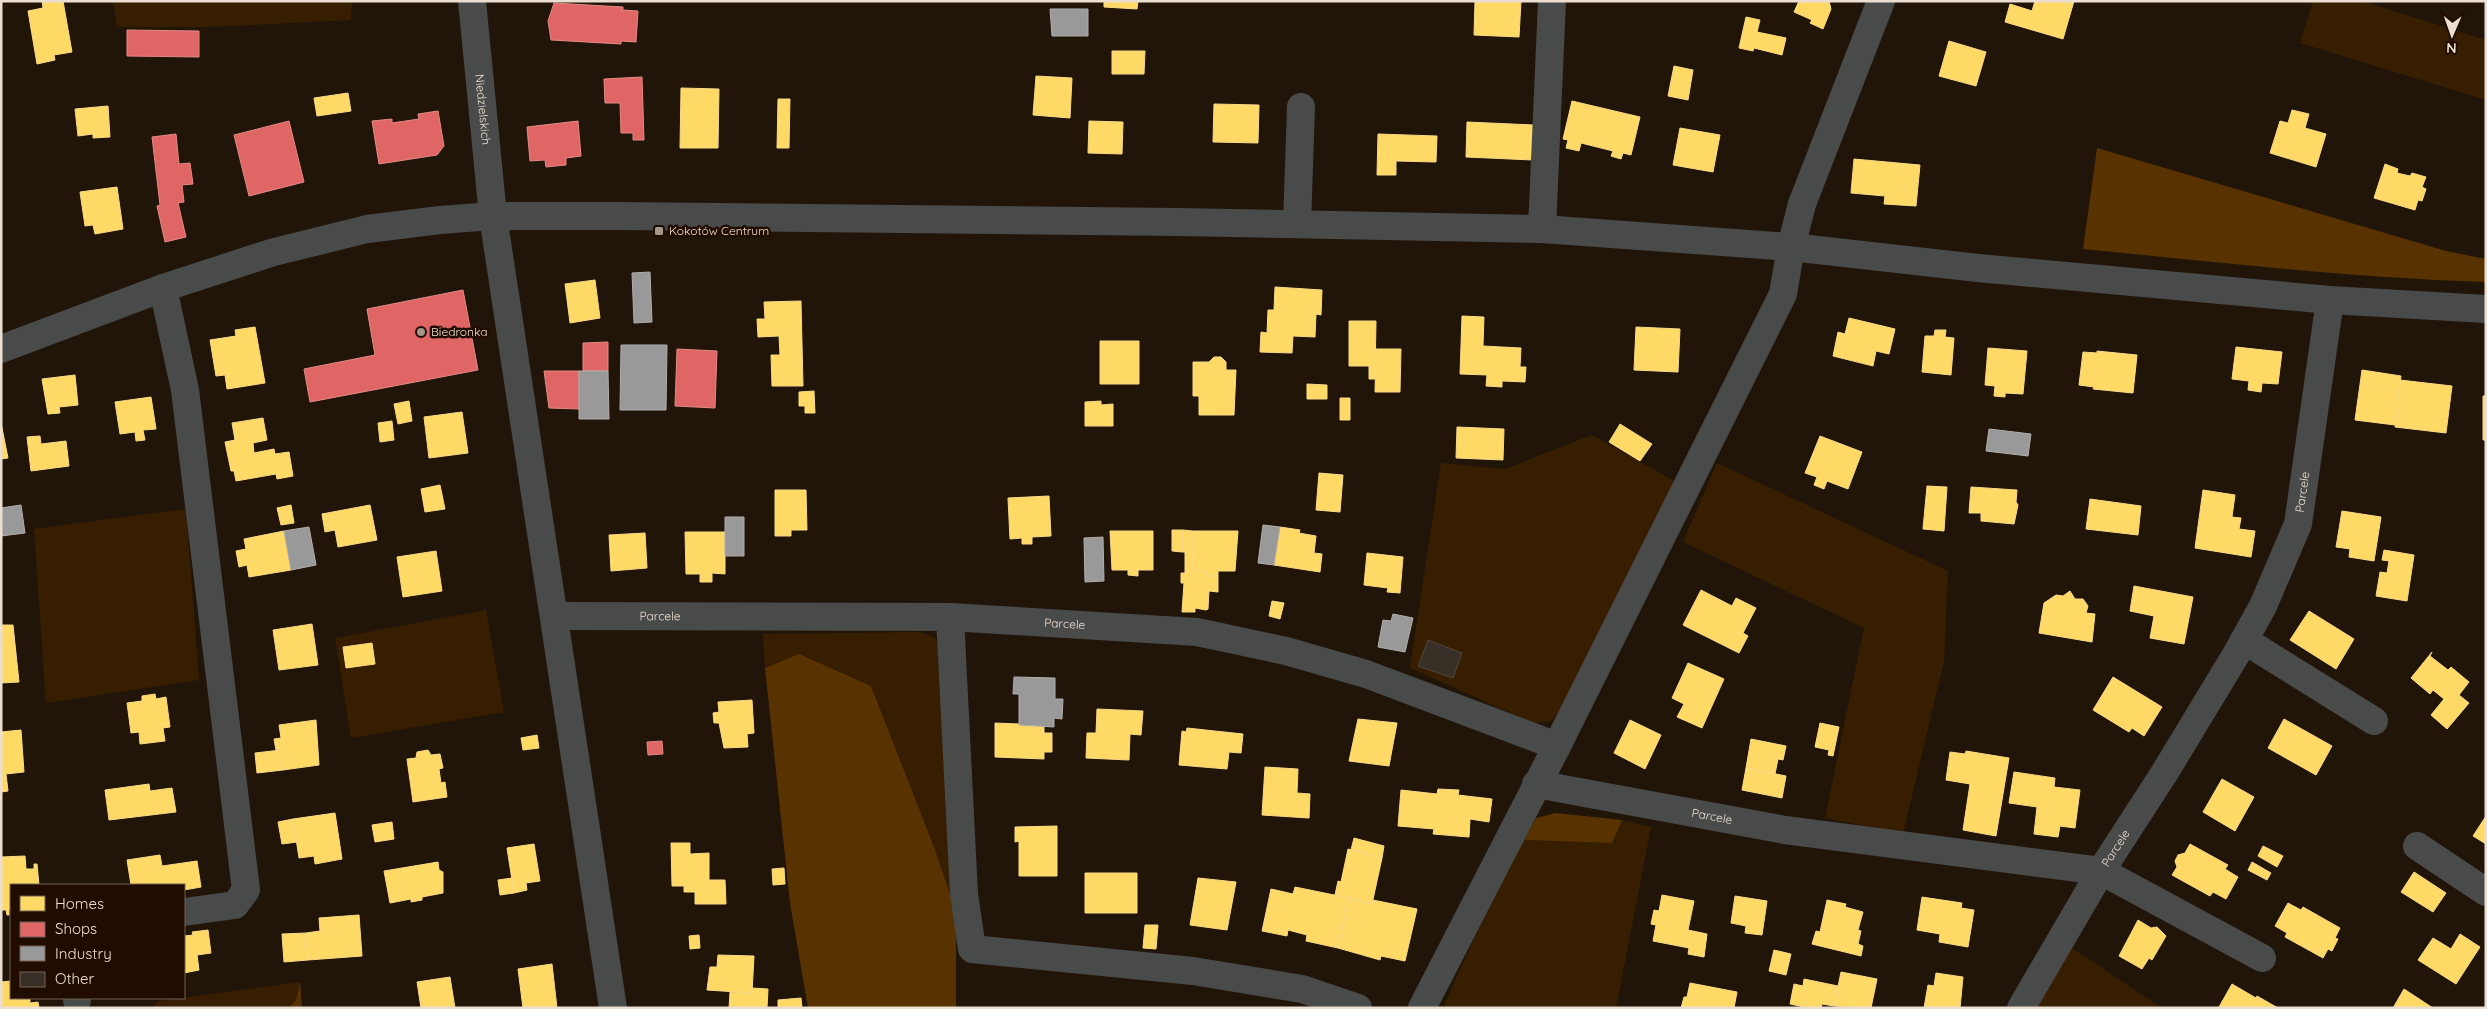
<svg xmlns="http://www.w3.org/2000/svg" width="2487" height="1009" font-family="Quicksand,sans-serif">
  <rect width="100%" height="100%" fill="#21150a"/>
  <!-- green -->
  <path fill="#371e01" d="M113,1H352L351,20L208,27H117Z
    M2313,1H2362L2486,40V100L2300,43Z
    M1592,435L1676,482L1565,705L1551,721L1533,723L1410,668L1441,463L1505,469Z
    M1717,463L1948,571L1944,661L1903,834L1825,818L1864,628L1683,542Z
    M186,509L199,680L46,703L34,529Z
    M486,610L504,712L351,738L335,638Z
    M920,632L935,638L944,657L956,911L934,847L871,686L799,655L765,668L763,634Z
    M1622,820L1651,827L1616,1008H1443L1476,934L1524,840L1612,843Z
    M2071,947L2162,1008H2033Z
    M300,982L296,1000L289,1008H151L158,1001Z"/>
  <!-- forest -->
  <path fill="#593201" d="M2097,148L2446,251L2486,259V282C2351,278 2217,262 2083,249Z
    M799,654L871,686L934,847L956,911V1008H808L790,903L765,668Z
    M1556,813L1622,820L1612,843L1524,840L1536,818Z
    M300,982L302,1008H289L296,1000Z"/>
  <!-- homes -->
  <path fill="#ffd966" stroke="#f9da86" d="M42,1H63L72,52L54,55L55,60L37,64L28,11L43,8Z
    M1104,1H1138L1137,9L1104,7Z
    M1475,1H1521L1519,37L1474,35Z
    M1799,1H1829L1831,9L1823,29L1810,23L1812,20L1794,12Z
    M2035,1H2074L2063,39L2005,22L2010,4L2032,11Z
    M1746,17L1760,20L1757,32L1786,38L1782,55L1754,48L1753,51L1739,48Z
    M1949,41L1986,52L1976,86L1939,76Z
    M1112,51H1145L1144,74H1112Z
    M1674,66L1693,70L1688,100L1668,96Z
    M1036,76L1072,78L1070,118L1033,115Z
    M681,88L719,89L718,148H680Z
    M348,93L351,111L317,116L314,98Z
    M778,99H790L789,148H777Z
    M1572,101L1640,117L1631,155L1623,153L1621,159L1611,156L1613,151L1581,143L1579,151L1566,148L1568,140L1563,139Z
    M1214,104L1259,105L1258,143L1213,142Z
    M108,106L110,137L93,138V134L78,136L75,109Z
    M2292,110L2309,114L2305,128L2326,134L2316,167L2270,153L2280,121L2288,123Z
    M1089,121L1123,122L1122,154L1088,153Z
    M1467,122L1534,125L1533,160L1466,157Z
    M1680,128L1720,135L1713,172L1673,165Z
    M1378,134L1437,136L1436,162L1396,161V175H1377Z
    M1854,159L1920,165L1916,206L1884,204L1885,196L1851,193Z
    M2385,164L2398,169L2397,173L2410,176L2412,173L2426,177L2422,187L2426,189L2422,201L2418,200L2415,210L2374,198Z
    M117,187L123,229L95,234L93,225L85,226L80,192Z
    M595,280L600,318L570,323L565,284Z
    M1275,287L1322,290L1321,315L1316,314L1315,337L1293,336L1292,353L1260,352L1261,332L1267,333L1268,310H1274Z
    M801,301L803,386H772L771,355H780L779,336L758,337L757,319H765L764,302Z
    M1462,316L1484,317L1483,346L1521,348L1520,367H1526L1525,382L1502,381V387L1486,386L1487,375L1460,374Z
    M1849,318L1895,329L1889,354L1876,351L1873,366L1833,356L1838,332L1845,334Z
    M1349,321H1376L1375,379H1369V366H1349Z
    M255,327L265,383L227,389L225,375L216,376L210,340L236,336L235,330Z
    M1636,327L1680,329L1678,372L1634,370Z
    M1935,330H1946L1945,337L1954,338L1951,375L1922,372L1925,336H1934Z
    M1100,341H1139V384H1100Z
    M2236,347L2282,352L2278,384L2262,383L2261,392L2248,390L2249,381L2232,379Z
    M1988,348L2027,351L2023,394L2005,393V397L1994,396L1995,386L1985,385Z
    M1376,349H1401L1400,392H1375Z
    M2097,351L2137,355L2133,393L2093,389L2094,387L2079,385L2083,352L2097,353Z
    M1214,357H1221L1226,362V370H1236L1234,415H1199V396H1193V362H1209Z
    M2362,370L2401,376L2395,425L2355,420Z
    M75,375L78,405L59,407L60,413L48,414L42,379Z
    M2400,380L2452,386L2446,433L2395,427Z
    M1307,384L1327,385V399H1307Z
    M814,391L815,413H805V406H799V392Z
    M2483,396H2486V440H2483Z
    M151,397L156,429L143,430L145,440L136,441L135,432L120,434L115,402Z
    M1340,398H1350V420H1340Z
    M409,401L412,421L398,424L394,404Z
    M1101,401V405L1113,404V426H1085V402Z
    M462,412L468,453L429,458L424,417Z
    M263,418L267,440L253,443L254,453L274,449L275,454L289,452L293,476L277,479L276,474L236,481L234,471H231L225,442L235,440L232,423Z
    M392,421L394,440L380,442L378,423Z
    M1,423L8,458L1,459Z
    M1620,424L1652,444L1640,461L1609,442Z
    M1457,427L1504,429L1503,460L1456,458Z
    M40,436L41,444L66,441L69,466L31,471L27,437Z
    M1820,436L1862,452L1848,489L1827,481L1824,489L1814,485L1817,477L1805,473Z
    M1319,473L1343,475L1340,512L1316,510Z
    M440,485L445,509L425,512L421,489Z
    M1927,486L1947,487L1944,531L1923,529Z
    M1971,487L2017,490L2016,502L2018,505L2014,524L1981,521V513H1969Z
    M775,490H806L807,530H791V536H775Z
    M2203,490L2235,495L2232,517L2241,518L2239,529L2255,531L2251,557L2195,548Z
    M1049,496L1051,536L1032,537V544H1022V538L1010,539L1008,498Z
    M2090,499L2141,506L2138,535L2086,529Z
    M291,505L294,523L281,525L277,508Z
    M370,505L377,540L338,547L335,530L325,532L322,514Z
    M2342,511L2381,517L2374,561L2349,557L2350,549L2336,547Z
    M1280,527L1300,530L1299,533L1316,536L1314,553L1322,554L1320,572L1274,565Z
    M1172,530H1183L1182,552L1172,551Z
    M1183,530L1193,531V570L1207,571V576H1218V592L1209,591L1208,609L1206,610L1195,608V612H1182L1184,583H1181V573H1185V552H1182Z
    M284,531L291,570L249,577L247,565L239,567L236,551L246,549L244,539Z
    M1110,531H1153V570H1138V576L1128,575V570H1112Z
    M1193,531H1238L1235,571H1218V576H1207V571L1193,570Z
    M685,532H725V574L712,573V582H700V574H686Z
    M645,533L647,568L611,571L609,535Z
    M2384,550L2414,555L2407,601L2376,596L2380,572L2387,573L2389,561L2382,560Z
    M436,551L442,591L403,597L397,557Z
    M1367,553L1403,557L1400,593L1387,592L1388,588L1364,585Z
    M2134,586L2193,597L2184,644L2150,638L2154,616L2130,611Z
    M1701,590L1732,606L1736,598L1756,608L1743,633L1748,636L1739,653L1683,625Z
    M2070,591L2075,599H2083L2088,606L2086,613L2095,614L2092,642L2039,633L2044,603L2056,595L2063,596Z
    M1272,601L1284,603L1280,619L1269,616Z
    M2309,611L2354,639L2336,669L2290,640Z
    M312,624L318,665L279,670L273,630Z
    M1,625H13L19,682L1,683Z
    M372,643L375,664L346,668L343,647Z
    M2432,652L2430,656L2448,670L2451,667L2469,682L2459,695L2469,703L2447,729L2431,715L2444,699L2433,690L2430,694L2411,678Z
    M1688,663L1724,679L1702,728L1677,717L1684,704L1672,698Z
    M2113,677L2162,707L2144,736L2132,728L2129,732L2093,710Z
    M155,694L156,699L166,697L170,727L163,728L165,741L140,744L139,732L131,733L127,703L142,701V696Z
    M752,700L754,733L747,734L748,747L724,748L719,723H714L713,713L719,712L718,702Z
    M1097,709L1143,711L1141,735L1130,734L1129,760L1086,758L1087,733H1096Z
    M1358,719L1397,723L1389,766L1349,761Z
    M2284,719L2332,746L2316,775L2268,748Z
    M316,720L319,765L283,770L281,750H276L274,739L281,738L279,725Z
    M1630,720L1661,735L1645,769L1614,753Z
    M995,723L1044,725V733H1052V752H1044V759L995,757Z
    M1820,723L1839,727L1833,756L1828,755L1829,750L1815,747Z
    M1187,728L1243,734L1241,753L1229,752L1227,769L1179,765L1182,731L1186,732Z
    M21,730L24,772L6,774L8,791L1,792V732Z
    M537,735L539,748L523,750L521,738Z
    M1751,739L1786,746L1783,760L1778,759L1775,774L1746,768Z
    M281,750L283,770L257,773L255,753Z
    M428,750L431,755L440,754L443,768L439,769L441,783L445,782L447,797L413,802L407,759L416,758L417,752Z
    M1966,751L2009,758L1996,836L1963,830L1970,784L1946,780L1950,752L1965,754Z
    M1265,767L1298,769L1297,793L1310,794L1309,818L1262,815Z
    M1746,768L1786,776L1782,798L1742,790Z
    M2014,772L2055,778L2054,787L2080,790L2075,828L2060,826L2058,837L2034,834L2037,807L2009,803Z
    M2222,779L2254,797L2235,831L2203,812Z
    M149,784L150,791L172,788L176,812L109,820L105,790Z
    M1438,789L1459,790L1458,795L1492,799L1489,822L1470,819L1469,837L1433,834L1434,829L1398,826L1401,790L1437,794Z
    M335,813L342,859L315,864L314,856L299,858L293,819Z
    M2486,816V844L2473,836Z
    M293,819L297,842L282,844L278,822Z
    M392,822L394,839L375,842L372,825Z
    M1057,826V876H1019V841L1015,842V827Z
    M1354,838L1384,846L1382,858L1351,850Z
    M671,843H690V854L709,853V880H725L726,904H695V892H684V886H672Z
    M534,844L540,881L526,883L527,890L514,893L507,848Z
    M2190,844L2228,865L2225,869L2238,877L2226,899L2213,892L2210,896L2172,875L2177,867L2175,861L2178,855L2185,853Z
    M2263,846L2283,856L2277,867L2258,856Z
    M1348,849L1382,858L1372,904L1335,895L1338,881L1341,882Z
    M160,855L162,866L197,861L201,887L184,890V885H131L127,860Z
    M25,856L26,869H34V864H37L39,885H11V909L9,910V915H7L6,910H1V857Z
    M438,862L439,870L443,872V893L422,897V900L411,902V899L390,903L384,871Z
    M2252,862L2271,873L2267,880L2248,870Z
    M784,868L785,884L773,885L772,869Z
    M2414,872L2446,893L2433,912L2401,892Z
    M1085,873H1137V913H1085Z
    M512,878L514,893L500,895L498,880Z
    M1198,878L1236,882L1227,930L1190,925Z
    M1295,887L1349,898L1338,948L1306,941L1307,935L1288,930L1287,936L1262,931L1271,889L1293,894Z
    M1662,895L1694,901L1688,930L1707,934L1704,957L1688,954L1689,948L1653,941L1656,925L1651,924L1654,910L1659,911Z
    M1735,896L1767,901L1762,935L1745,933L1746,926L1731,923Z
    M1922,897L1962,903L1961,908L1974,910L1968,947L1939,942L1940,934L1917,930Z
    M1349,898L1372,904L1373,900L1417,909L1405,961L1381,956L1380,960L1338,948Z
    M1827,900L1846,904L1845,907L1863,912L1858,930L1861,931L1858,944L1863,946L1861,956L1812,944L1816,931L1820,932Z
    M2288,903L2301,910L2303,907L2340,928L2335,938L2338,939L2332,951L2328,949L2323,958L2285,937L2287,933L2275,926Z
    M359,915L362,956L308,960L306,933L320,931L319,918Z
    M2138,920L2151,928L2157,927L2166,936L2152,960L2149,958L2142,969L2119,956Z
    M1145,925H1158L1156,949L1143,948Z
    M208,930L211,953L197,955L199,970L184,973V936L193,935L192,932Z
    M306,933L308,960L284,962L282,934Z
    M2460,934L2480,947L2456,984L2418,960L2433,938L2451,949Z
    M699,935L700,948L690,949L689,936Z
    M1774,950L1791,954L1786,975L1769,971Z
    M718,955L754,956L752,993L707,990L710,967H717Z
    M552,964L557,1008H523L518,969Z
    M1841,972L1877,979L1871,1008L1834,1006Z
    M1936,973L1963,977L1960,1008H1924L1928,985L1934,986Z
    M450,977L455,1008H421L417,982Z
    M1804,979L1838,986L1834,1006L1822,1004L1821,1008H1809L1790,1004L1794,984L1803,986Z
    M11,981V998H30V1003L38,1002L39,1008H1V982Z
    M1690,983L1737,992L1734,1008H1681L1684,997H1687Z
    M2232,984L2256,998L2257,996L2278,1008H2221L2219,1007Z
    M752,988L768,989L767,1008H729L730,992L752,993Z
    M2404,989L2433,1008H2393Z
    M801,998L802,1008H778V1000Z"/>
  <!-- shops -->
  <path fill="#e06666" stroke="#e48a86" d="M554,3L623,7V10L638,11L636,42L621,41V44L551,40L548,21Z
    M127,30L199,31V57L127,56Z
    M642,77L644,140H633V133H621L620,103H605L604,79Z
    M438,111L444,146L437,155L379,164L372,121L392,119V123L419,119L418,114Z
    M289,121L304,182L249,196L234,135Z
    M578,121L581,156L566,158V165L546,167L545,160L530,161L527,127Z
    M176,134L179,164L190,163L193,184L182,185L184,202L178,203L186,237L165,242L157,206L160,205L152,137Z
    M463,290L478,370L310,402L304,369L375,355L367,309Z
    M608,342V371H583V343Z
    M677,349L717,351L715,408L675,406Z
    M544,371H579V409L549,408Z
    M662,741L663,754L648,755L647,742Z"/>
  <!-- industry -->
  <path fill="#999" stroke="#b2aeaa" d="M1050,9H1088V36H1052Z
    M650,272L652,322L634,323L632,273Z
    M621,345H667L666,410H620Z
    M579,371H608L609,419H579Z
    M1989,429L2031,434L2028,456L1986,451Z
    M21,505L25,533L1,536V508Z
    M725,517H744V556H725Z
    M1263,525L1280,527L1274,565L1258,563Z
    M309,527L316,565L291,570L284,531Z
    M1103,537L1104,581L1085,582L1084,538Z
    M1393,614L1413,618L1405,652L1378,647L1383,620L1391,621Z
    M1014,677L1055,678V699H1063L1062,719L1054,718V727L1019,725V694H1013Z"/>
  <!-- building -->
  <path fill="#382f26" stroke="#50463c" d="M1428,640L1462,653L1453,678L1418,666Z"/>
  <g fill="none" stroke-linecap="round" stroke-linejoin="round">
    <!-- minor -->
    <g stroke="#494a4a" stroke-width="28">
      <path id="s1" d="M472,1L493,216L613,1008"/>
      <path d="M1297,224L1301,107"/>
      <path d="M1542,229L1552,1"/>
      <path d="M163,288L185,390L246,890L235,905L184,912"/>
      <path d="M1,349L163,288L274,252L367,229L440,220L493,216H618L1178,222L1542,229L1791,247L1978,268L2330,300L2486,309"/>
      <path id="s2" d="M554,616L950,617L1197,632L1286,651L1366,674L1557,746"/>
      <path d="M950,617L964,894L972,949L1193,971L1302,989L1358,1008"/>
      <path d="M2244,640L2374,721"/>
      <path id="s3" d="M1536,784L1785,830L2101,871L2165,772L2237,653L2263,606L2298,524L2330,300"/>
      <path d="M2417,846L2486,892"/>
      <path d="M77,998V1000"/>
      <path d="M1422,1008L1557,746L1783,294L1791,247L1802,204L1881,1"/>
      <path d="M2021,1008L2101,871L2262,958"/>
    </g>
  </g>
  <!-- markers -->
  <g fill="#a5988b" stroke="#200c00" stroke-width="2">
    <rect x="654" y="226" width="10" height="10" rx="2.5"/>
    <circle cx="421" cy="332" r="5"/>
  </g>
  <g text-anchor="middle" stroke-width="5" stroke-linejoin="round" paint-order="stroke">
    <!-- street labels -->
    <g font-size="12" fill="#ecded1" stroke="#200c00">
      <text dy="4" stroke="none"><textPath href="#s1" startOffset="109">Niedzielskich</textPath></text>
      <text dy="4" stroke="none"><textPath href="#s3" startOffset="1004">Parcele</textPath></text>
      <text dy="4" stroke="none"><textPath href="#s2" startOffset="106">Parcele</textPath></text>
      <text dy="4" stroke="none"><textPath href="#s2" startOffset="511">Parcele</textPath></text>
      <text dy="4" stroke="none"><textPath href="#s3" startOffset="179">Parcele</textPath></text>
      <text dy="4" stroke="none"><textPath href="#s3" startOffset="599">Parcele</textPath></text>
    </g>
    <!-- poi labels -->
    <g font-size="12" fill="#ecded1" stroke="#200c00" text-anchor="start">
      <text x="669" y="235">Kokotów Centrum</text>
      <text x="431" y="336">Biedronka</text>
    </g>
  </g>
  <!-- border -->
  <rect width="2487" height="1009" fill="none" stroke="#ecded1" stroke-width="5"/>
  <!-- legend -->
  <rect x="10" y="884" width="175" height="115" fill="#200c00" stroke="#726054"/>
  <rect x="20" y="896" width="25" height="15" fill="#ffd966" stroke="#726054"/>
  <text x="55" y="909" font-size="15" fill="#ecded1">Homes</text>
  <rect x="20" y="922" width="25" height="15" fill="#e06666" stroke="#726054"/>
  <text x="55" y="934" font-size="15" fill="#ecded1">Shops</text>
  <rect x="20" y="946" width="25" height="15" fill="#999999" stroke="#726054"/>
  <text x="55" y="959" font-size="15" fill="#ecded1">Industry</text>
  <rect x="20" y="972" width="25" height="15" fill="#382f26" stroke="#726054"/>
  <text x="55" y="984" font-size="15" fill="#ecded1">Other</text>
  <!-- north arrow -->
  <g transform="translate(2452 35) rotate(182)" stroke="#200c00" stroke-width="4" paint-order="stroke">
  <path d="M0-4L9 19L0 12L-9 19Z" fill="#ecded1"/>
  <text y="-8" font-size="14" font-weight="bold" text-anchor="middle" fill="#ecded1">N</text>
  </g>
</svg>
